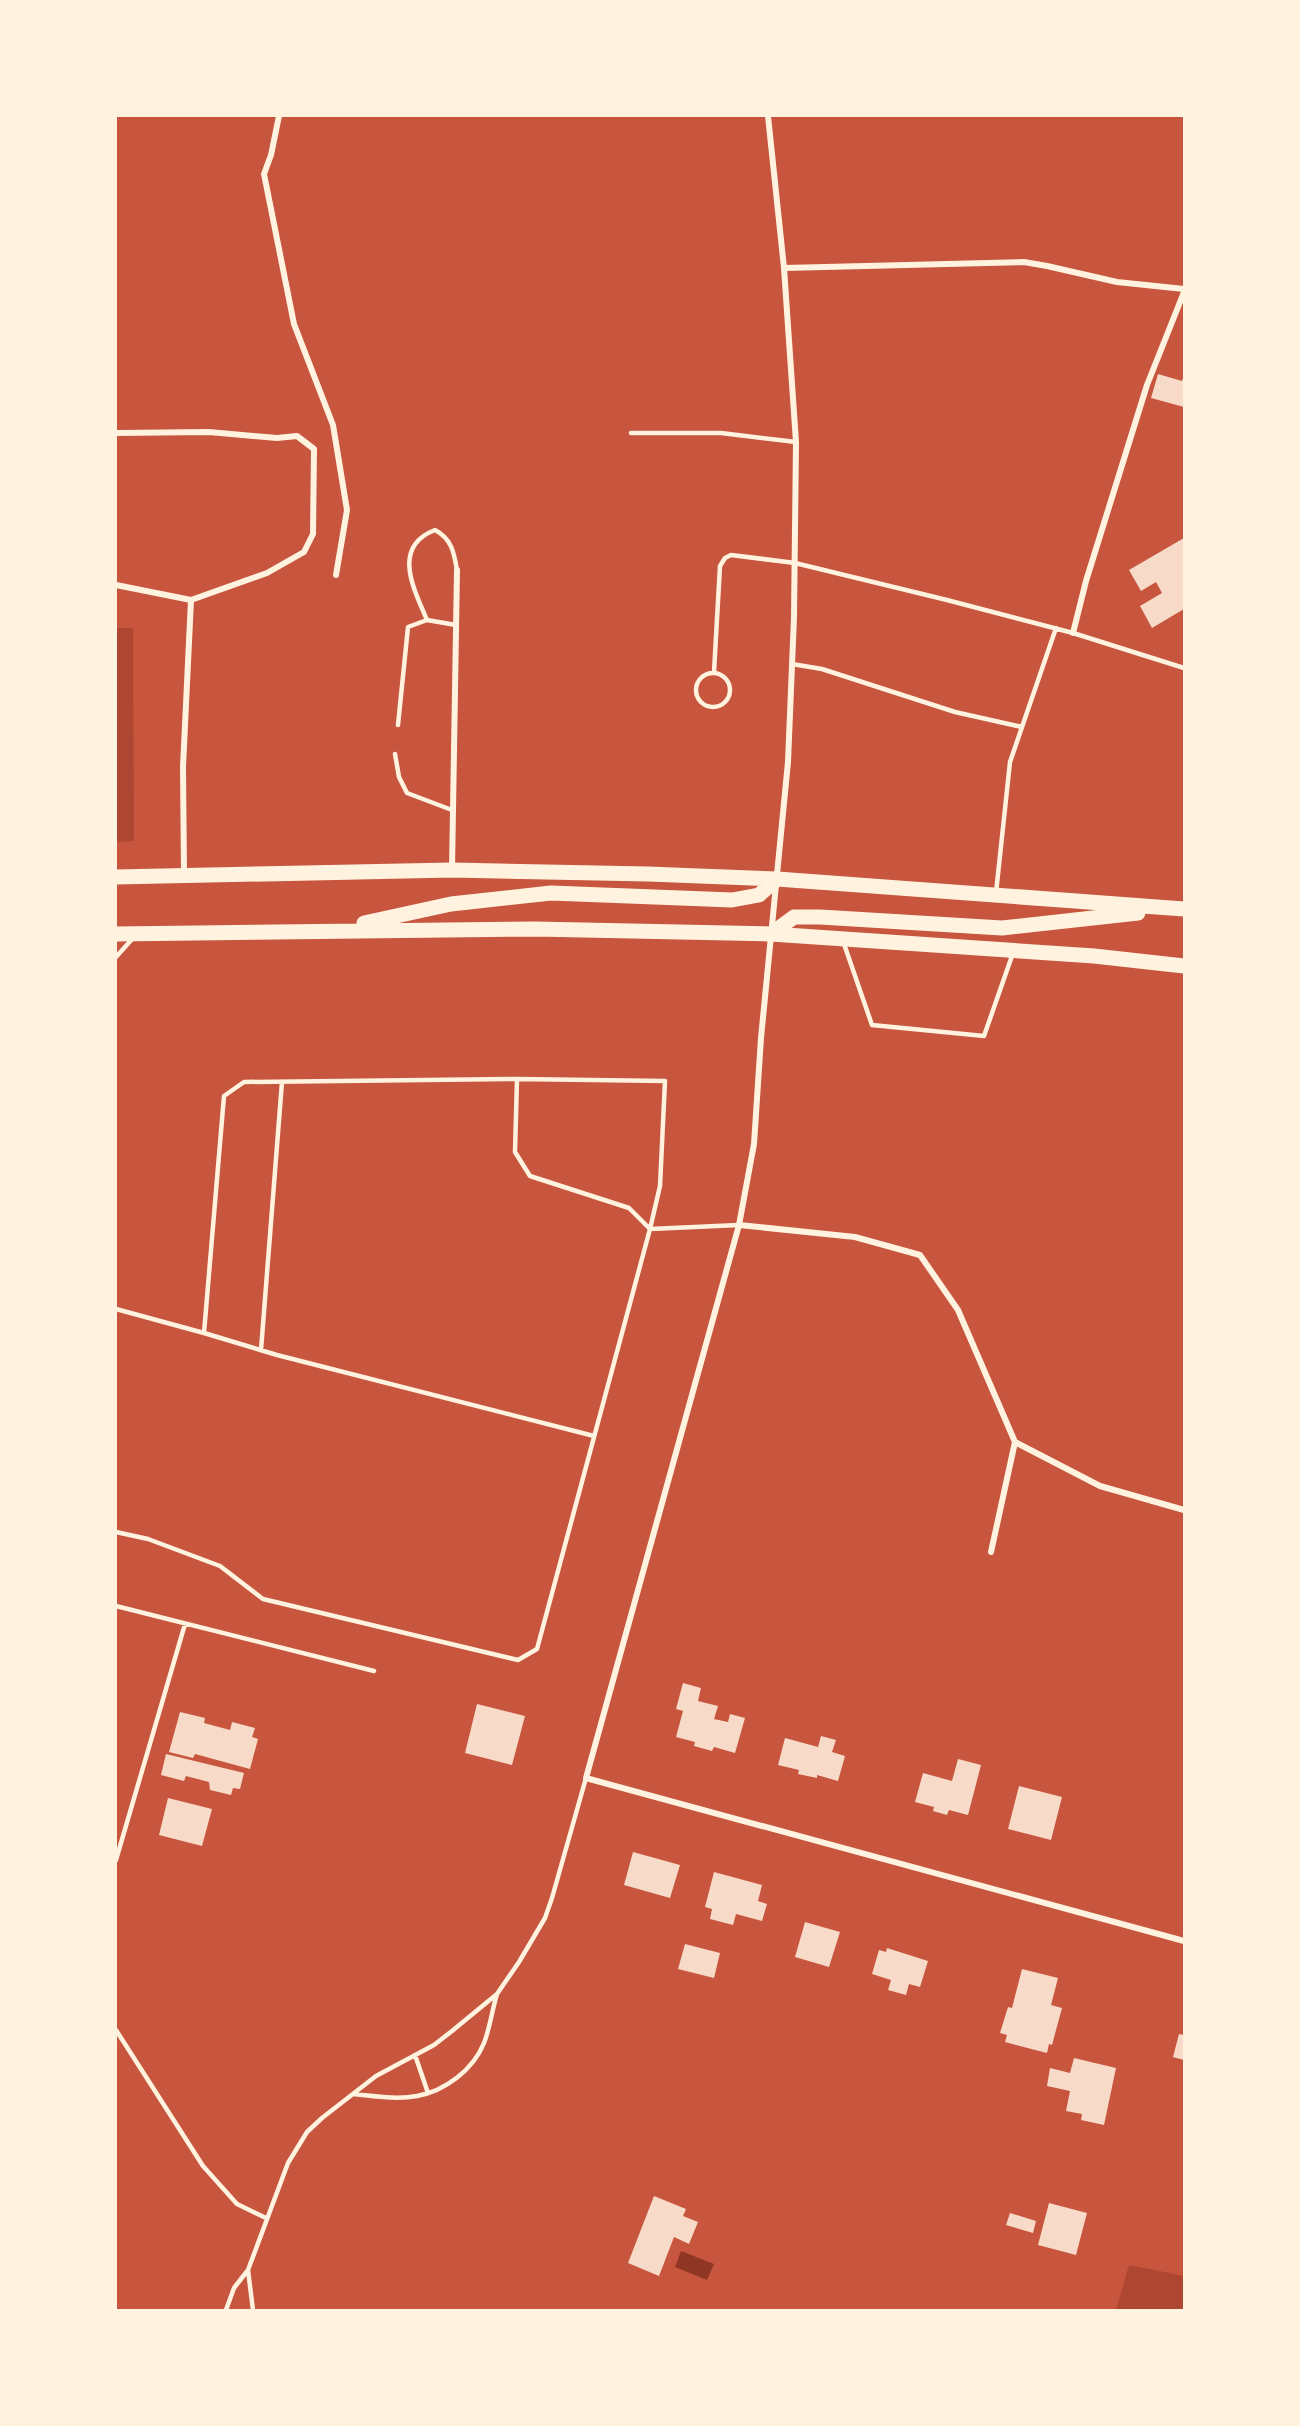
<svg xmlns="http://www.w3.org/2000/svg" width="1300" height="2426" font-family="'Noto Sans',sans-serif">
  <rect width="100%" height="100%" fill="#c8553d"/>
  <!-- green -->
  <path fill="#ae4732" d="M116,628H133L134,841L116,842Z
    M1129,2265L1184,2276V2310H1116Z"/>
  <!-- water -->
  <path fill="#8f3625" d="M681,2251L714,2264L707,2280L675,2267Z"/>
  <!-- building -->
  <path fill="#f7dbc8" d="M1158,374L1182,381L1184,375V407L1151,398Z
    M1184,538V609L1152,628L1140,606L1162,593L1156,582L1141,591L1129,570Z
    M683,1683L701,1688L698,1701L718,1706L714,1719L728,1722L730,1714L745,1718L735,1753L714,1747L712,1751L694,1746L695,1742L676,1737L683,1711L676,1709Z
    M477,1704L525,1716L512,1765L465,1753Z
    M180,1712L205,1718L204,1723L230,1730L232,1722L255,1728L252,1737L258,1739L250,1769L195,1754L193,1758L169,1752Z
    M821,1736L836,1740L832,1752L845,1756L838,1781L817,1775V1778L798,1774L799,1770L778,1765L785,1738L818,1747Z
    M166,1754L244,1773L240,1789L233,1788L231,1795L210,1790L209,1782L186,1776L184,1781L161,1775Z
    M958,1759L981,1765L968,1815L949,1810L947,1815L933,1811L934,1807L915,1802L923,1773L952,1781Z
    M1019,1786L1062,1797L1051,1840L1008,1829Z
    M168,1798L212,1809L202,1846L159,1835Z
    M633,1852L680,1865L670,1898L624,1885Z
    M714,1872L762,1885L758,1901L767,1904L762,1921L736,1914L733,1925L710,1919L712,1909L705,1907Z
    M805,1922L840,1932L829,1967L795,1957Z
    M685,1944L720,1953L714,1978L678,1969Z
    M887,1948L928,1961L920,1987L909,1984L906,1995L888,1990L891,1980L872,1974L879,1950L886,1952Z
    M1022,1969L1058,1978L1051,2005L1062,2008L1052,2045L1049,2044L1047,2053L1005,2042L1007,2035L1000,2033L1008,2007L1012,2008Z
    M1179,2034L1184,2035V2060L1173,2057Z
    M1074,2058L1116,2068L1104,2125L1081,2120L1082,2114L1066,2111L1070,2091L1047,2086L1050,2068L1070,2073Z
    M654,2196L686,2209L683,2216L698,2222L689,2244L674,2237L659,2276L628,2263Z
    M1049,2203L1087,2213L1076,2255L1038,2245Z
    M1010,2213L1036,2221L1033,2233L1006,2225Z"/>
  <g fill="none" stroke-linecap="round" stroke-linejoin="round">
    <!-- service -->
    <path stroke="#fff3e0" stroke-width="4.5" d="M631,433H721L796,442
      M427,620C414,589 391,547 435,530C452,539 454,553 457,570
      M792,664L822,669L955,712L1022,727
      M714,672L720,566L725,558L731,555L795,563L947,600L1073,633L1184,668
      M696 690a17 17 0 1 1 34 0a17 17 0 1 1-34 0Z
      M398,725L408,627L427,620L456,625
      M395,754L399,777L407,793L452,810
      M996,893L1010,762L1056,628
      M843,941L872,1025L984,1036L1013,953
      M116,957L134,937
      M517,1079L665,1081L660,1186L650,1229
      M116,1309L204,1333
      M261,1350L282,1082
      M594,1436L277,1355L204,1333L224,1096L244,1082L517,1079L515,1152L530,1176L629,1208L650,1229
      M116,1532L148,1539L220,1566L263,1599L518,1660L537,1649L650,1229L739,1225
      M116,1606L374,1671
      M116,1860L185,1624
      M116,2030L203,2166L237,2204L266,2218
      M415,2055L428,2093
      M353,2094C374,2096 396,2100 417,2096C445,2091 473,2070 484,2043C490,2028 492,2010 497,1994
      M248,2270L253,2310
      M226,2310L234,2288L248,2270L288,2163L307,2132L322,2118L376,2076L434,2045L452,2031L497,1994L519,1962L545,1918L552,1898L586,1778"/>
    <!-- minor -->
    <path stroke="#fff3e0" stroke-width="6" d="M279,116L271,155L264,174L294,324L333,425L347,510L336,575
      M768,116L784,268L796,442L794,617L788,762L761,1038L754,1144L739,1225L586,1778L1184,1941
      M784,268L1024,262L1047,266L1117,282L1184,289
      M116,433L209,432L277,438L297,436L314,449L313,534L304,552L267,573L191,600L116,585
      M1073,633L1086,581L1147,385L1184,292
      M452,870L457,570
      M184,874L183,767L191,600
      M739,1225L855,1237L920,1255L958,1310L1015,1442L1100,1486L1184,1510
      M991,1552L1015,1442"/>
    <!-- primary -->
    <path stroke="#fff3e0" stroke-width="15" d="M116,877L452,870L648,874L777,879L1184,909
      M364,923L451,904L551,893L732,900L759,895L777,879
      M116,934L535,929L771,934L1094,956L1184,966
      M771,934L794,917H820L1002,928L1138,913"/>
  </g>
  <!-- border -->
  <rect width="1300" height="2426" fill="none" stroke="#fff3e0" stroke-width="234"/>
</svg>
